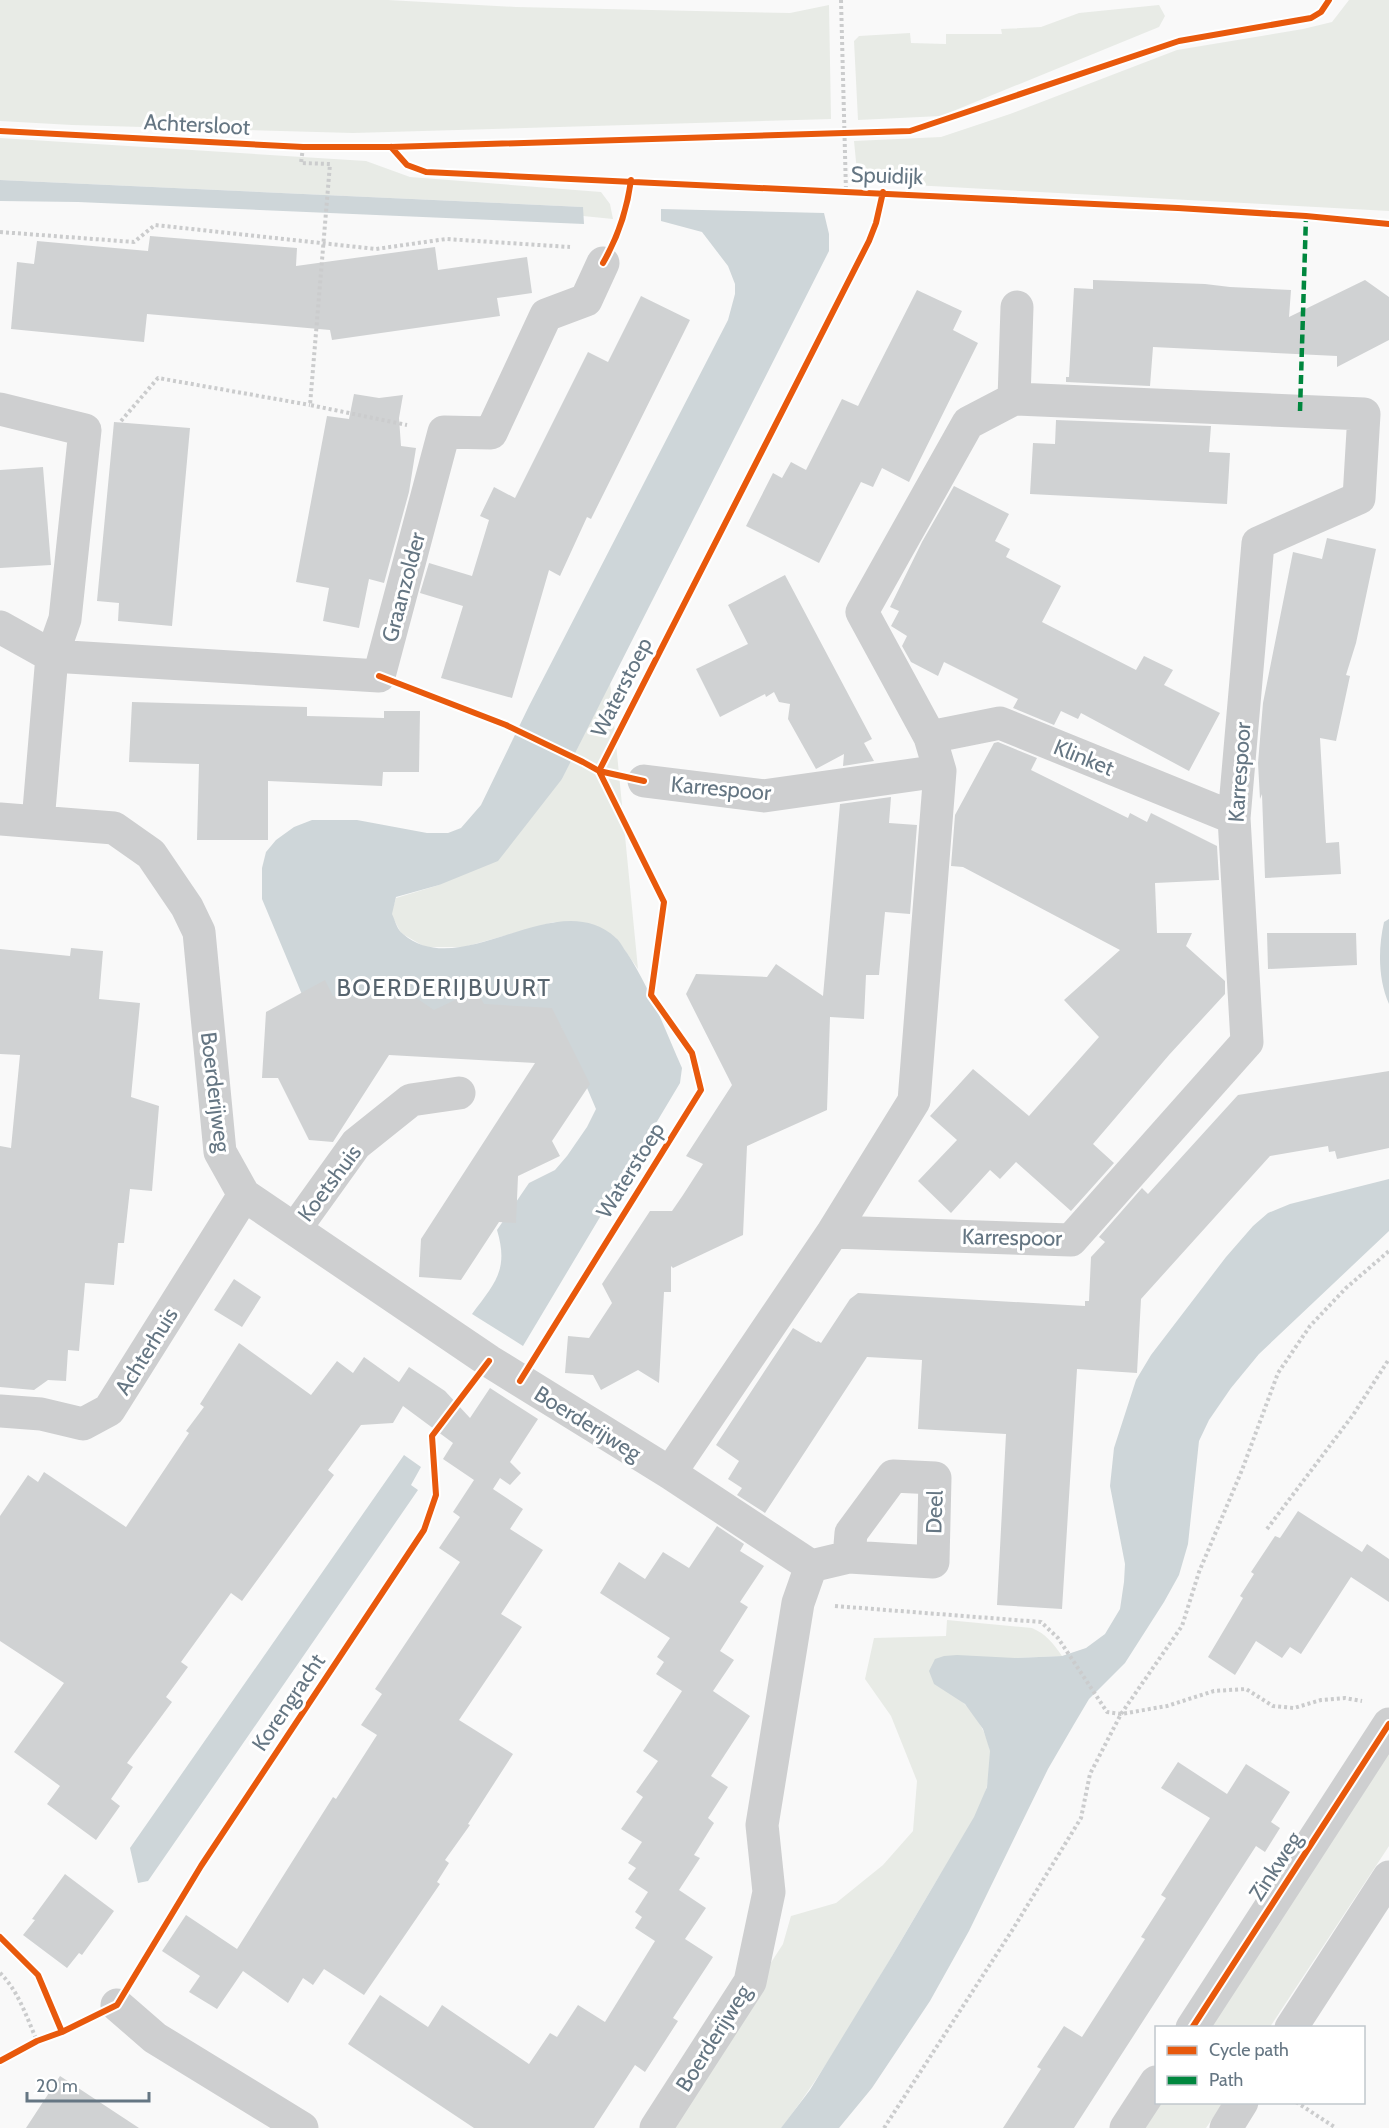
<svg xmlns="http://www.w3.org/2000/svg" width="1389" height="2128" font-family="Cabin,sans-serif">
  <rect width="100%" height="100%" fill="#f9f9f9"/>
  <!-- green -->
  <path fill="#e8ebe6" d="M0,0H388L516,7L790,13L829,5L831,119L353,133L72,125L0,121Z
    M1349,0H1389V211L858,182L854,141L941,137L1010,114L1177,50L1303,29L1332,22Z
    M1159,5L1165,16L1159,27L941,116L858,120L854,41L859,36L910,33L911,43L946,44V34H1002L1001,29L1041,27L1079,13Z
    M0,138L366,161L410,177L601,192L610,204L613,219L583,216V207L0,180Z
    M610,682L638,969L616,938L554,922L464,947H425L401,933L391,914L396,898L439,885L562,779Z
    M947,1620L1032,1628C1046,1634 1053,1643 1062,1656L1015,1658L957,1697C972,1709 986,1730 990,1750C992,1760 989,1776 987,1786C979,1819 948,1861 931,1890C883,1970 838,2053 783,2126L781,2128H664L783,1944L791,1916L836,1903L883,1865L913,1831L917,1781L891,1716L865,1679L874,1638L946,1636Z
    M1389,1747V1846L1270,2027L1207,2028Z
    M1159,2103H1223L1206,2128H1142Z"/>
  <!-- water -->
  <path fill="#ced6d9" d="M0,180L583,207L584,224L78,202L0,201Z
    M661,209L824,213L829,234V251L562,779L498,861L439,885L396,897L392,914C395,920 397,930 403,934C462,984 556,883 616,938C620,941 623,948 627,953C650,988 665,1030 682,1068L680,1083L523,1346L472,1314C495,1283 509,1270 497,1230L529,1183L555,1170L567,1156L587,1127L596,1109L561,1027L311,1016L262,899V868L266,852L276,840L294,827L312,820H357L427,833H448L461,828L481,805L529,706L728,320L735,294V284L728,266L702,232L661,221Z
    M1389,919V1004C1378,979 1378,949 1384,922Z
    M1389,1179V1231L1259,1354L1231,1388L1209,1420L1199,1441L1188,1544L1179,1575L1164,1602L1125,1663L1089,1699L1073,1726L1048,1769L969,1931L930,2001L872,2088L839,2128H781L810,2090L892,1956L974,1817L987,1787L990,1751L983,1729L965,1704L934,1684L929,1671L935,1659L944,1656L957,1655L1015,1658L1062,1656L1086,1648L1105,1634L1120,1609L1124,1582L1125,1564L1110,1486L1114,1448L1136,1380L1151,1355L1226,1257L1253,1226L1268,1213L1290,1204Z
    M404,1455L421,1467L411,1485L418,1490L148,1881L138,1883L130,1848Z"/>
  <!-- building -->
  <path fill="#d0d2d3" d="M150,236L297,248L296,266L435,247L438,270L527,257L532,293L497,298L500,316L332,340L330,330L147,314L144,342L11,329L17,262L34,264L37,241L148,251Z
    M1093,280L1205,284L1230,287L1291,290L1289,317L1365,280L1389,297V340L1337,367V356L1153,347L1150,386L1066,382V377H1069L1074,288L1093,289Z
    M917,290L962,311L953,330L978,343L909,482L882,468L873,487L861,482L819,563L746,526L773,473L782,478L791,462L806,470L842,399L858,406Z
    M641,296L690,320L591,519L587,517L560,576L549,570L512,698L441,678L463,606L420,593L429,563L472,576L489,520L480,516L494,487L515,498L588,352L608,362Z
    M354,394L379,398L403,395L399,418L401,446L416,448L409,492L384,583L369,579L359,628L323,621L329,588L296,582L327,416L349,419Z
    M1056,420L1211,426L1209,452L1230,453L1227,504L1030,494L1033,443L1055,444Z
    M114,422L190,428L172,626L118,621L119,603L97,601Z
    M43,467L51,565L0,568V470Z
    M954,486L1009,514L995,541L1010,549L1006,557L1061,586L1042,622L1136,670L1144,656L1173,670L1164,685L1220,713L1189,771L1081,713L1078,719L1061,711L1054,725L1013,708L1018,699L944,662L938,676L911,662L902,646L907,636L891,626L899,611L890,607L922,542Z
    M1327,538L1376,549L1356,643L1346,675L1350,676L1336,741L1320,738L1326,843L1339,842L1341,874L1265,878L1262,794L1260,799L1258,763L1263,703L1293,552L1322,559Z
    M785,575L872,739L864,743L874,761L843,766L844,754L816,769L788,719L790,704L779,702L774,692L766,697L765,694L720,717L696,669L748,644L728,605Z
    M132,702L307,707V716L384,718V711H420L419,772H383L382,786L268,781V840H197L199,764L129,762Z
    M998,742L1037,758L1031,770L1128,818L1130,813L1147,822L1151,813L1217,846L1219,880L1155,883L1157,933H1192L1186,946L1225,981V994L1169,1055L1093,1144L1114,1163L1071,1211L1016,1162L1000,1179L990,1170L951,1213L918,1181L957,1140L930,1116L973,1069L1029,1116L1099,1037L1064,1000L1120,950L963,867L951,866L955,815L994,743Z
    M891,797L889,823L917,825L910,914L885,912L879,975H866L864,1019L830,1017L827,1110L747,1146L743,1235L673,1268L671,1266V1292H664L659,1383L638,1370L601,1390L593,1375L565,1373L568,1336L589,1338L612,1303L602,1284L650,1211H672L683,1195L703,1164L686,1156L732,1085L686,994L696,974L767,977L776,964L823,996L840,804Z
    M1267,933H1356L1357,965L1268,969Z
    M71,948L103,951L99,999L140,1003L131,1097L159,1106L152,1191L130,1189L124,1243H118L114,1285L85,1283L79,1351L68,1350L66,1381L48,1380L34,1390L0,1387V1146L11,1148L20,1055L0,1054V949L70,956Z
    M325,980L333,996L388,998L397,985L434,1010L476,990L484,1004L552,1008L590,1084L552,1141L560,1156L518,1176L516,1223L499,1222L461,1280L419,1277L421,1239L535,1063L389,1055L333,1142L309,1140L278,1078H262L266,1012Z
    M1389,1071V1148L1337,1159L1335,1151L1329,1152L1328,1146L1270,1156L1141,1299L1137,1373L1077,1369L1062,1609L997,1605L1006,1434L918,1429L922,1360L867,1357L765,1513L737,1495L742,1488L728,1479L739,1461L716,1445L793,1328L817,1342L818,1341L821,1343L850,1299L858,1293L1085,1306V1301H1089L1091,1257L1105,1242L1099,1237L1142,1188L1148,1194L1238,1095Z
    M234,1279L261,1297L242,1327L214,1310Z
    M239,1343L311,1395L337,1361L353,1373L364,1357L399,1382L409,1367L445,1391L470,1418L490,1388L538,1419L510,1462L521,1473L510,1485L500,1478L493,1489L523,1509L510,1529L543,1550L501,1614L522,1627L459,1720L513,1754L468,1824L470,1825L445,1860L449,1863L437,1882L440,1884L364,1995L324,1969L313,1985L303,1978L288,2003L243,1971L217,2009L189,1992L200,1976L162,1951L186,1915L237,1949L333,1797L336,1799L377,1735L361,1725L382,1694L375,1689L460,1562L439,1548L460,1517L453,1512L474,1480L443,1459L453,1443L403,1406L393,1423L361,1425L328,1470L334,1475L242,1601L231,1593L181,1662L188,1667L166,1697L172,1702L127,1763L133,1767L111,1799L120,1806L96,1840L47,1804L60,1786L14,1752L64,1683L0,1641V1516L28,1475L38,1482L44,1472L126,1527L189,1433L186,1431L204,1407L200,1404Z
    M1298,1511L1362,1552L1367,1544L1389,1559V1602L1351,1577L1301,1654L1290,1647L1282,1658L1256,1641L1235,1675L1208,1657L1243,1598L1240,1596L1254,1574L1251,1572L1275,1536L1280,1538Z
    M717,1526L744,1544L740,1551L764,1566L740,1602L748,1607L720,1651L734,1660L713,1691L750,1716L711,1776L728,1787L708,1818L714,1823L694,1855L700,1858L679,1890L706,1908L685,1939L713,1957L673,2018L678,2021L645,2072L635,2065L594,2128H474L348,2044L380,1995L428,2027L442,2005L529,2064L550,2033L557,2037L578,2005L605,2022L655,1941L635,1928L642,1917L635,1912L648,1892L628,1879L636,1868L628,1863L642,1842L621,1829L643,1797L636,1792L658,1761L643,1751L682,1691L656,1674L664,1662L657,1657L670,1638L600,1593L619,1562L645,1579L663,1552L689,1568Z
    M1178,1762L1227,1794L1246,1764L1290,1792L1271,1822L1280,1828L1265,1852L1256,1846L1074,2128H1003L1041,2069L1037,2067L1064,2026L1082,2037L1145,1939L1141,1937L1166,1898L1161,1895L1210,1818L1161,1788Z
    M65,1874L114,1911L82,1955L79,1953L67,1968L23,1935L35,1920L32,1919Z
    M60,2076L139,2128H26Z"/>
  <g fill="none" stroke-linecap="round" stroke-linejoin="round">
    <!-- path -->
    <path stroke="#cbcccd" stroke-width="4" stroke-dasharray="3 3" stroke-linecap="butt" d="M841,0L846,192
      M303,147L301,163L330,164L310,405L407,425
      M0,232L134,242L155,225L376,249L446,239L570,247
      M121,421L158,378L310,405
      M1267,1529L1353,1415L1389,1359
      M835,1606L1041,1622L1058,1638L1107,1712L1121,1714L1167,1706L1214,1691L1246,1689L1273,1706L1294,1708L1321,1700L1345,1698L1362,1701
      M0,1973C18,1990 27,2018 37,2041
      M1296,2102L1336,2128
      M884,2128L1013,1929L1081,1818L1090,1774L1121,1714L1182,1626L1199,1572L1242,1470L1278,1373L1310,1326L1346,1288L1389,1251"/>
    <!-- street -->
    <path stroke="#cecfd0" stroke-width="33" d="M1014,399L1017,307
      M0,409L85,430L65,619L52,656L38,822
      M0,627L52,656L379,676L444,432L491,433L546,315L586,300L603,263
      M930,737L1000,723L1234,818
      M644,781L764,796L940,771
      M0,819L114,828L151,854L187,907L199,932L220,1152L244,1195L489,1361L670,1473L811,1566L798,1603L762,1825L769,1892L750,1982L656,2128
      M295,1229L356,1144L411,1100L459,1093
      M0,1411L41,1414L83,1424L109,1410L244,1195
      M670,1473L833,1232L914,1101L940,771L930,737L862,612L968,423L1014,399L1364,414L1359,498L1258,543L1234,818L1247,1042L1071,1240L833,1232
      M811,1566L849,1557L933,1562L935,1478L893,1476L851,1533L849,1557
      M117,2005L155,2038L302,2128
      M1192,2028L1389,1724
      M1291,2028L1389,1877
      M1126,2128L1156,2082
      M1226,2128L1242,2102"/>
    <!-- quiet -->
    <path stroke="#00873e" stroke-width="4.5" stroke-dasharray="9 4.5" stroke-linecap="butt" d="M1300,411L1306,216"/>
    <!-- cycleway casing -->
    <g stroke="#fff" stroke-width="10">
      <path id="cycleway" d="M0,131L303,147H391L910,131L1179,41L1311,18L1321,12L1329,0
        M391,147L407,165L426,172L1178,208L1306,216L1389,224
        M603,263C618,237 627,210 631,180
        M379,676L506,725L583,762L599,771L644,781
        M520,1381L701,1090L692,1053L651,995L664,902L599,771L869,241L876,223L883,192
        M0,1937L38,1975L62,2032
        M1192,2028L1389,1724
        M0,2061L37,2041L62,2032L117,2005L201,1866L424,1530L436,1495L432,1436L489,1361"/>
    </g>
    <!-- cycleway -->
    <use href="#cycleway" stroke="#e8590c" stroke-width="6"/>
  </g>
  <g text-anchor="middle" stroke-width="6" stroke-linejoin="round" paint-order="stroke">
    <!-- street labels -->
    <g font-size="22" fill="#657683" stroke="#fff">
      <text transform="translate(197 124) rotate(3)" y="8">Achtersloot</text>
      <text transform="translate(887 175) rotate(2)" y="8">Spuidijk</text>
      <text transform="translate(403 587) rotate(-75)" y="8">Graanzolder</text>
      <text transform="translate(621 687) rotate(-63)" y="8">Waterstoep</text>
      <text transform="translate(1084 757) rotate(22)" y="8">Klinket</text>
      <text transform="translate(1239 772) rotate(-86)" y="8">Karrespoor</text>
      <text transform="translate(721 788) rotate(5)" y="8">Karrespoor</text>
      <text transform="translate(216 1092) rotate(83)" y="8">Boerderijweg</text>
      <text transform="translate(630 1170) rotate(-58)" y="8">Waterstoep</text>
      <text transform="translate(329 1183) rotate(-53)" y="8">Koetshuis</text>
      <text transform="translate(1012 1237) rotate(1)" y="8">Karrespoor</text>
      <text transform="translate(146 1351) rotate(-58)" y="8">Achterhuis</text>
      <text transform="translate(588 1423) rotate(32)" y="8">Boerderijweg</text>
      <text transform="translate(934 1512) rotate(-88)" y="8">Deel</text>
      <text transform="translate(288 1702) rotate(-56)" y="8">Korengracht</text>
      <text transform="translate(1275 1866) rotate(-57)" y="8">Zinkweg</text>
      <text transform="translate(713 2038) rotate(-58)" y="8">Boerderijweg</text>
    </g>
    <!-- neighbourhood labels -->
    <g font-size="24" letter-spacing="1.5" fill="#57646e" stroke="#fff">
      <text x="444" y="996">BOERDERIJBUURT</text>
    </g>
  </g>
  <!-- legend -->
  <rect x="1155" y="2026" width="210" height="78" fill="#ffffff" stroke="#c1c8cd" stroke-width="1.5"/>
  <rect x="1167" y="2046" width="30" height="9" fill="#e8590c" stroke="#c1c8cd" stroke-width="1.5"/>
  <text x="1209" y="2056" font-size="18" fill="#657683">Cycle path</text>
  <rect x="1167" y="2076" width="30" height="9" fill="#00873e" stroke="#c1c8cd" stroke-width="1.5"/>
  <text x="1209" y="2086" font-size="18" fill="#657683">Path</text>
  <!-- scale -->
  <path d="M27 2092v9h122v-9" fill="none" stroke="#657683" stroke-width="3"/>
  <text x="36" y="2092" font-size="18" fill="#657683" stroke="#ffffff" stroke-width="4.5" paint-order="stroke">20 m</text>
</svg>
